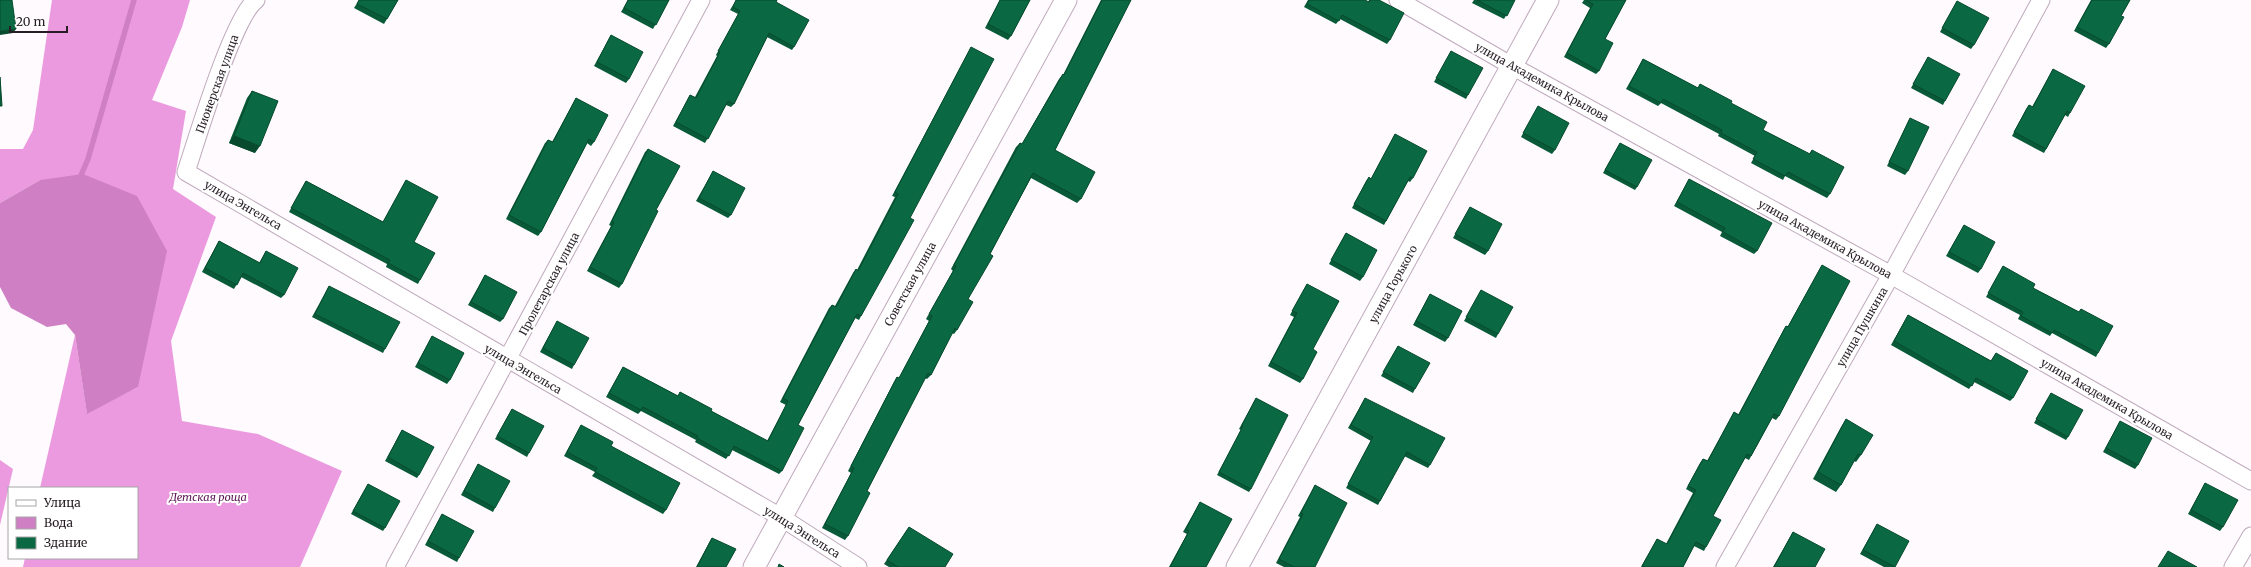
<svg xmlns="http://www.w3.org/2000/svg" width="2251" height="567" font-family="Merriweather,serif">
  <rect width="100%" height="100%" fill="#fefafd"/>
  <!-- forest -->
  <path fill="#eb9adf" d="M52,0H190L182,27L152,100L186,111L173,189L216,217L171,341L182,421L258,434L342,471L300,567H23L25,558H137V488H40L75,335L87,413L138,387L40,180L0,203V149H23L33,130Z
    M0,460L13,469L0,525Z"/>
  <!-- water -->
  <path fill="#cf80c4" d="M83,174L137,196L167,251L138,387L87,414L75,335L66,324L47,327L11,308L0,287V203L40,180Z"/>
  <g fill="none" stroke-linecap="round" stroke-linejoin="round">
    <!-- stream -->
    <path stroke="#cf80c4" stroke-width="5.5" d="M79,180L88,159L134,0"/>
    <!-- minor casing -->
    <g stroke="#bfaabc" stroke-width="19">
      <path id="minor" d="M256,0C233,17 197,139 186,172L782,518L858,567
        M1398,0L1512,66L1891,275L2251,481
        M395,567L701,0
        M1725,567L1891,275L2041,0
        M2233,567L2251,536"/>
    </g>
    <!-- tertiary casing -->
    <g stroke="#bfaabc" stroke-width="23">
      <path id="tertiary" d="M754,567L1066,0
        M1237,567L1548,0"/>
    </g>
    <!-- minor -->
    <use href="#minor" stroke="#fff" stroke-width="17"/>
    <!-- tertiary -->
    <use href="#tertiary" stroke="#fff" stroke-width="21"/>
  </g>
  <!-- wall -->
  <path fill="#095a39" d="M359,0H398L384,24L354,8Z
    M628,0H669L653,29L621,12Z
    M736,0H777L776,2L794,47L792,50L767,37L734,104L731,107L726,105L705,143L673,126L690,95L695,97L717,56L716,55L738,14L730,10Z
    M1000,0H1030L1011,36L1008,40L985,28Z
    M1101,0H1131L1055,150L1081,199L1077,203L1031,178L990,254L968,299L957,330L954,334L952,333L931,375L927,379L925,378L867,491L848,536L845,540L822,528L851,473L848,471L894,382L897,377L899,378L929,321L926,319L953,271L951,269L1016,147L1020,143L1022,144L1059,79L1063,74V75Z
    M1308,0H1365L1368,2L1369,0H1379L1390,40L1387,44L1340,19L1336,24L1304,7Z
    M1474,0H1515L1504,19L1472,3Z
    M1584,0H1626L1605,39L1599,71L1596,74L1564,57L1590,8L1582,3Z
    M2091,0H2130L2121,16L2109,44L2106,48L2074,31Z
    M1957,1L1974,45L1971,49L1940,32Z
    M611,35L629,79L626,83L594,66Z
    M971,47L910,218L859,320L855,318L798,425L782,471L779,474L732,450L726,459L695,442L696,440L641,411L638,414L606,397L623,367L678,396L680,392L711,411L767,441L786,405L780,402L829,308L832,305L835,306L853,273L856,269L857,270L895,197L892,196L969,51Z
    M1451,51L1468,95L1466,99L1434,82Z
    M1928,57L1945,101L1943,105L1911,88Z
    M1643,59L1698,88L1700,84L1731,103L1763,130L1809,154L1812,150L1830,194L1827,198L1785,176L1783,180L1751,163L1755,156L1718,136L1719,134L1661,103L1658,106L1626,89Z
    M2053,69L2070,113L2068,117L2065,115L2044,153L2012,136L2026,109L2029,105L2032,107Z
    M252,91L255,153L229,143L247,98Z
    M576,98L594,142L591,146L587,143L541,232L538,236L506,219L545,143L548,140L552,142Z
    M1538,106L1555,150L1552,154L1521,137Z
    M1910,118L1908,171L1905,175L1887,166L1908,122Z
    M1395,134L1413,178L1410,182L1408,181L1384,225L1352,208L1366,181L1369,177L1371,179Z
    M1620,143L1637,187L1635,190L1603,173Z
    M648,149L656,210L622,284L619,288L587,271L611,226L609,225L645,152Z
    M713,171L731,215L728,218L696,201Z
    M1689,179L1757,251L1754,254L1720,236L1722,232L1674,206Z
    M406,180L414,242L420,280L418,284L386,267L387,264L289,212L306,181L383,222Z
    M1470,207L1488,251L1485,255L1453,238Z
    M1964,225L1981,269L1978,273L1946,256Z
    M1346,233L1363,277L1360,281L1329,264Z
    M219,241L259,263L266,251L284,295L281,298L241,277L234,289L202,272Z
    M1822,265L1779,416L1776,420L1772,418L1749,460L1745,458L1713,516L1706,547L1704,551L1694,546L1683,567H1641L1657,539L1666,544L1693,493L1686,489L1700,463L1703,459L1707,461L1734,412L1738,415L1784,329L1786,326H1788Z
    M2003,266L2033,288L2079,312L2081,309L2098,353L2096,357L2052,333L2050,336L2018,319L2020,315L1986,297Z
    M485,275L503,319L500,322L468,305Z
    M1307,284L1313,349L1303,379L1300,383L1268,366L1294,317L1290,315Z
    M329,286L385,349L383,353L312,317Z
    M1481,290L1498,334L1496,338L1464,321Z
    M1430,294L1448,338L1445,342L1413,325Z
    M1908,315L1991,361L1996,353L2013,398L2010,401L1974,382L1969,389L1891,345Z
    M557,321L574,365L572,369L540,352Z
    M432,336L450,380L447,384L415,367Z
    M1398,346L1415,389L1413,393L1381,376Z
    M2051,393L2068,437L2066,440L2034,423Z
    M1256,398L1251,489L1249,492L1217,475L1241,430L1239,429Z
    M1365,398L1430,465L1428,468L1404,456L1378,505L1346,488L1371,441L1348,428Z
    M512,409L529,453L527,457L495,439Z
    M1846,419L1861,455L1856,462L1854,461L1841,485L1836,492L1813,479L1841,427Z
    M2120,421L2138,465L2135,469L2103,452Z
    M581,425L611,446L666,510L663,514L592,476L595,472L564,456Z
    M402,430L419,475L417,478L385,461Z
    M478,464L495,508L493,512L461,495Z
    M2205,483L2223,527L2220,531L2188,514Z
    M368,484L385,528L383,531L351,514Z
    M1315,485V567H1284L1276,563L1300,517L1298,516Z
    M1200,502L1206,567H1169L1187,534L1183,532Z
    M442,514L459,558L457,562L425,545Z
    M1877,524L1895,567H1884L1860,554Z
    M909,527L945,567H889L884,564Z
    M1793,532L1815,567H1773Z
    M712,538L726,567H696L710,541Z"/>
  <!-- shaded-wall -->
  <path fill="#074a2e" d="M16,29L13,33L0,35V31Z
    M234,136L260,146L255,153L229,143Z"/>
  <!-- building -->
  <path fill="#0a6942" stroke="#074a2e" d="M0,0H12L16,29L0,31Z
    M359,0H398L387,19L357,4Z
    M628,0H669L656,25L624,8Z
    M736,0H777L776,2L809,20L794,47L769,33L734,104L728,101L708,139L676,122L690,95L696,98L720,52L718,51L740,11L733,7Z
    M1000,0H1030L1011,36L988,24Z
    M1102,0H1131L1055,150L1095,172L1081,199L1033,173L990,254L993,256L968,299L973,302L957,330L955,328L931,375L928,373L867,491L870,493L848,536L825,524L854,468L851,466L897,377L899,378L932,316L929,314L956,266L954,265L1020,143L1022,144L1063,74L1064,75Z
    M1309,0H1365L1369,2L1370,0H1379L1404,13L1390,40L1342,15L1339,21L1307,4Z
    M1477,0H1515L1507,16Z
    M1586,0H1626L1605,39L1613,43L1599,71L1567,53L1593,4Z
    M2092,0H2130L2121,16L2124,17L2109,44L2077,27Z
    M1957,1L1989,18L1974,45L1942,28Z
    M611,35L643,52L629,79L597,62Z
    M971,47L994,59L910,218L914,220L891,262L861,316L857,314L798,425L804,428L782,471L734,446L729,456L697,438L698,436L643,407L641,410L609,393L623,367L678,396L680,392L712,409L711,411L768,441L788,401L783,398L832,305L836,307L856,269L858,271L898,194L895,192Z
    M1451,51L1483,68L1468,95L1436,78Z
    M1928,57L1960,74L1945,101L1913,84Z
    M1643,59L1698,88L1700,84L1732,101L1731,103L1767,122L1763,130L1810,154L1812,150L1844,167L1830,194L1788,172L1785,176L1753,159L1757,152L1721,133L1722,130L1663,99L1661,103L1629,86Z
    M2053,69L2085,86L2070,113L2067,111L2046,149L2014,132L2029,105L2033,107Z
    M0,77L2,106H0Z
    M252,91L278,101L260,146L234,136Z
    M576,98L608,115L594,142L589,139L541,232L509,215L548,140L553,142Z
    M1538,106L1569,123L1555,150L1523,133Z
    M1910,118L1929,127L1908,171L1889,162Z
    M1395,134L1427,151L1413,178L1410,177L1386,221L1354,204L1369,177L1371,179Z
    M1620,143L1652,160L1637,187L1605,170Z
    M648,149L680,166L656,210L658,211L622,284L590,267L614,222L612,221Z
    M713,171L745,188L731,215L699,198Z
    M1689,179L1772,223L1757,251L1723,232L1725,228L1677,202Z
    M406,180L438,197L414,242L435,253L420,280L388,263L390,260L291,208L306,181L383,222Z
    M1470,207L1502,224L1488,251L1455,234Z
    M1964,225L1995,242L1981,269L1949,252Z
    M1346,233L1377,250L1363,277L1331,260Z
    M219,241L260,263L266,251L298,268L284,295L243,273L237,285L205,268Z
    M1822,265L1850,281L1779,416L1774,414L1751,456L1747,454L1713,516L1721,520L1706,547L1696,542L1683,567H1645L1642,566L1657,539L1667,544L1696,490L1688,486L1703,459L1708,461L1734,412L1739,415L1786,326L1788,327Z
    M2003,266L2035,284L2033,288L2079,312L2081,309L2113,326L2098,353L2054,330L2052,333L2021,316L2023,312L1988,293Z
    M485,275L517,292L503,319L471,302Z
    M1307,284L1339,301L1313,349L1317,352L1303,379L1271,362L1297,313L1292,311Z
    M329,286L400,322L385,349L315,314Z
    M1481,290L1513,307L1498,334L1466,317Z
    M1430,294L1462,311L1448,338L1416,321Z
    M1908,315L1991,361L1996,353L2028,371L2013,398L1976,378L1972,386L1894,341Z
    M557,321L589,338L574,365L543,348Z
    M432,336L464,353L450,380L418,363Z
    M1398,346L1430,363L1415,389L1383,372Z
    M2051,393L2083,410L2068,437L2036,419Z
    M1256,398L1288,415L1251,489L1219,472L1243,426L1242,425Z
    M1365,398L1445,438L1430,465L1407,452L1380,501L1348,484L1373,437L1351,425Z
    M512,409L544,426L529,453L497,436Z
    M1846,419L1873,435L1861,455L1858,454L1841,485L1818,472Z
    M2120,421L2152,438L2138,465L2106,448Z
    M581,425L613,442L611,446L680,483L666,510L595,472L597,468L567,452Z
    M402,430L434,447L419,475L388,457Z
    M478,464L510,481L495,508L464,491Z
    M2205,483L2238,500L2223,527L2191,510Z
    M368,484L400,501L385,528L353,511Z
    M1315,485L1347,503L1315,567H1294L1279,559L1303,514L1301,513Z
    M1200,502L1232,519L1206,567H1170L1189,531L1186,529Z
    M442,514L474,531L459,558L428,541Z
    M1877,524L1909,541L1895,567L1863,550Z
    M909,527L953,554L945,567H898L887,560Z
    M1793,532L1825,549L1815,567H1774Z
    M712,538L736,549L726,567H697Z
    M2168,551L2197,567H2158Z
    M779,564L784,567H778Z"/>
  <g text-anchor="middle" stroke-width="4" stroke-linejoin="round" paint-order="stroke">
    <!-- street labels -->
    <g font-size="11" fill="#261e24" stroke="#fff">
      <text transform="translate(1542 82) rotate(29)" y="4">улица Академика Крылова</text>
      <text transform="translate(217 84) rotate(-70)" y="4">Пионерская улица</text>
      <text transform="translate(243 205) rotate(30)" y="4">улица Энгельса</text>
      <text transform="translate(1825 239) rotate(29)" y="4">улица Академика Крылова</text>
      <text transform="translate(549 284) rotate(-62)" y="4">Пролетарская улица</text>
      <text transform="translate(910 284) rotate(-61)" y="4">Советская улица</text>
      <text transform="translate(1393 284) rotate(-61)" y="4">улица Горького</text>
      <text transform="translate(1862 327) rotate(-60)" y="4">улица Пушкина</text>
      <text transform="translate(523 369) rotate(30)" y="4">улица Энгельса</text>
      <text transform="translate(2107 399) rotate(30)" y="4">улица Академика Крылова</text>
      <text transform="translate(802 532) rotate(32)" y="4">улица Энгельса</text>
    </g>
    <!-- park labels -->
    <g font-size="11" font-style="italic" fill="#5a1454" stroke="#fff">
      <text x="208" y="501">Детская роща</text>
    </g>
  </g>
  <!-- legend -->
  <rect x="8" y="487" width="130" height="72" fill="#ffffff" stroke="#a8a5a7"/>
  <rect x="16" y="500" width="20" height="6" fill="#ffffff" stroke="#a8a5a7"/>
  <text x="44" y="507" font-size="12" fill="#261e24">Улица</text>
  <rect x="16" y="517" width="20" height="12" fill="#cf80c4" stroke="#a8a5a7"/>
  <text x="44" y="527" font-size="12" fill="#261e24">Вода</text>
  <rect x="16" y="537" width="20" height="12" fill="#0a6942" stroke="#a8a5a7"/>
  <text x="44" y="547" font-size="12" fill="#261e24">Здание</text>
  <!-- scale -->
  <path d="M10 26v6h57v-6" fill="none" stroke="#261e24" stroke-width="2"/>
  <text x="16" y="26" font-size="12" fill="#261e24" stroke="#ffffff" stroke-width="3" paint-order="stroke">20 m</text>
</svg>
